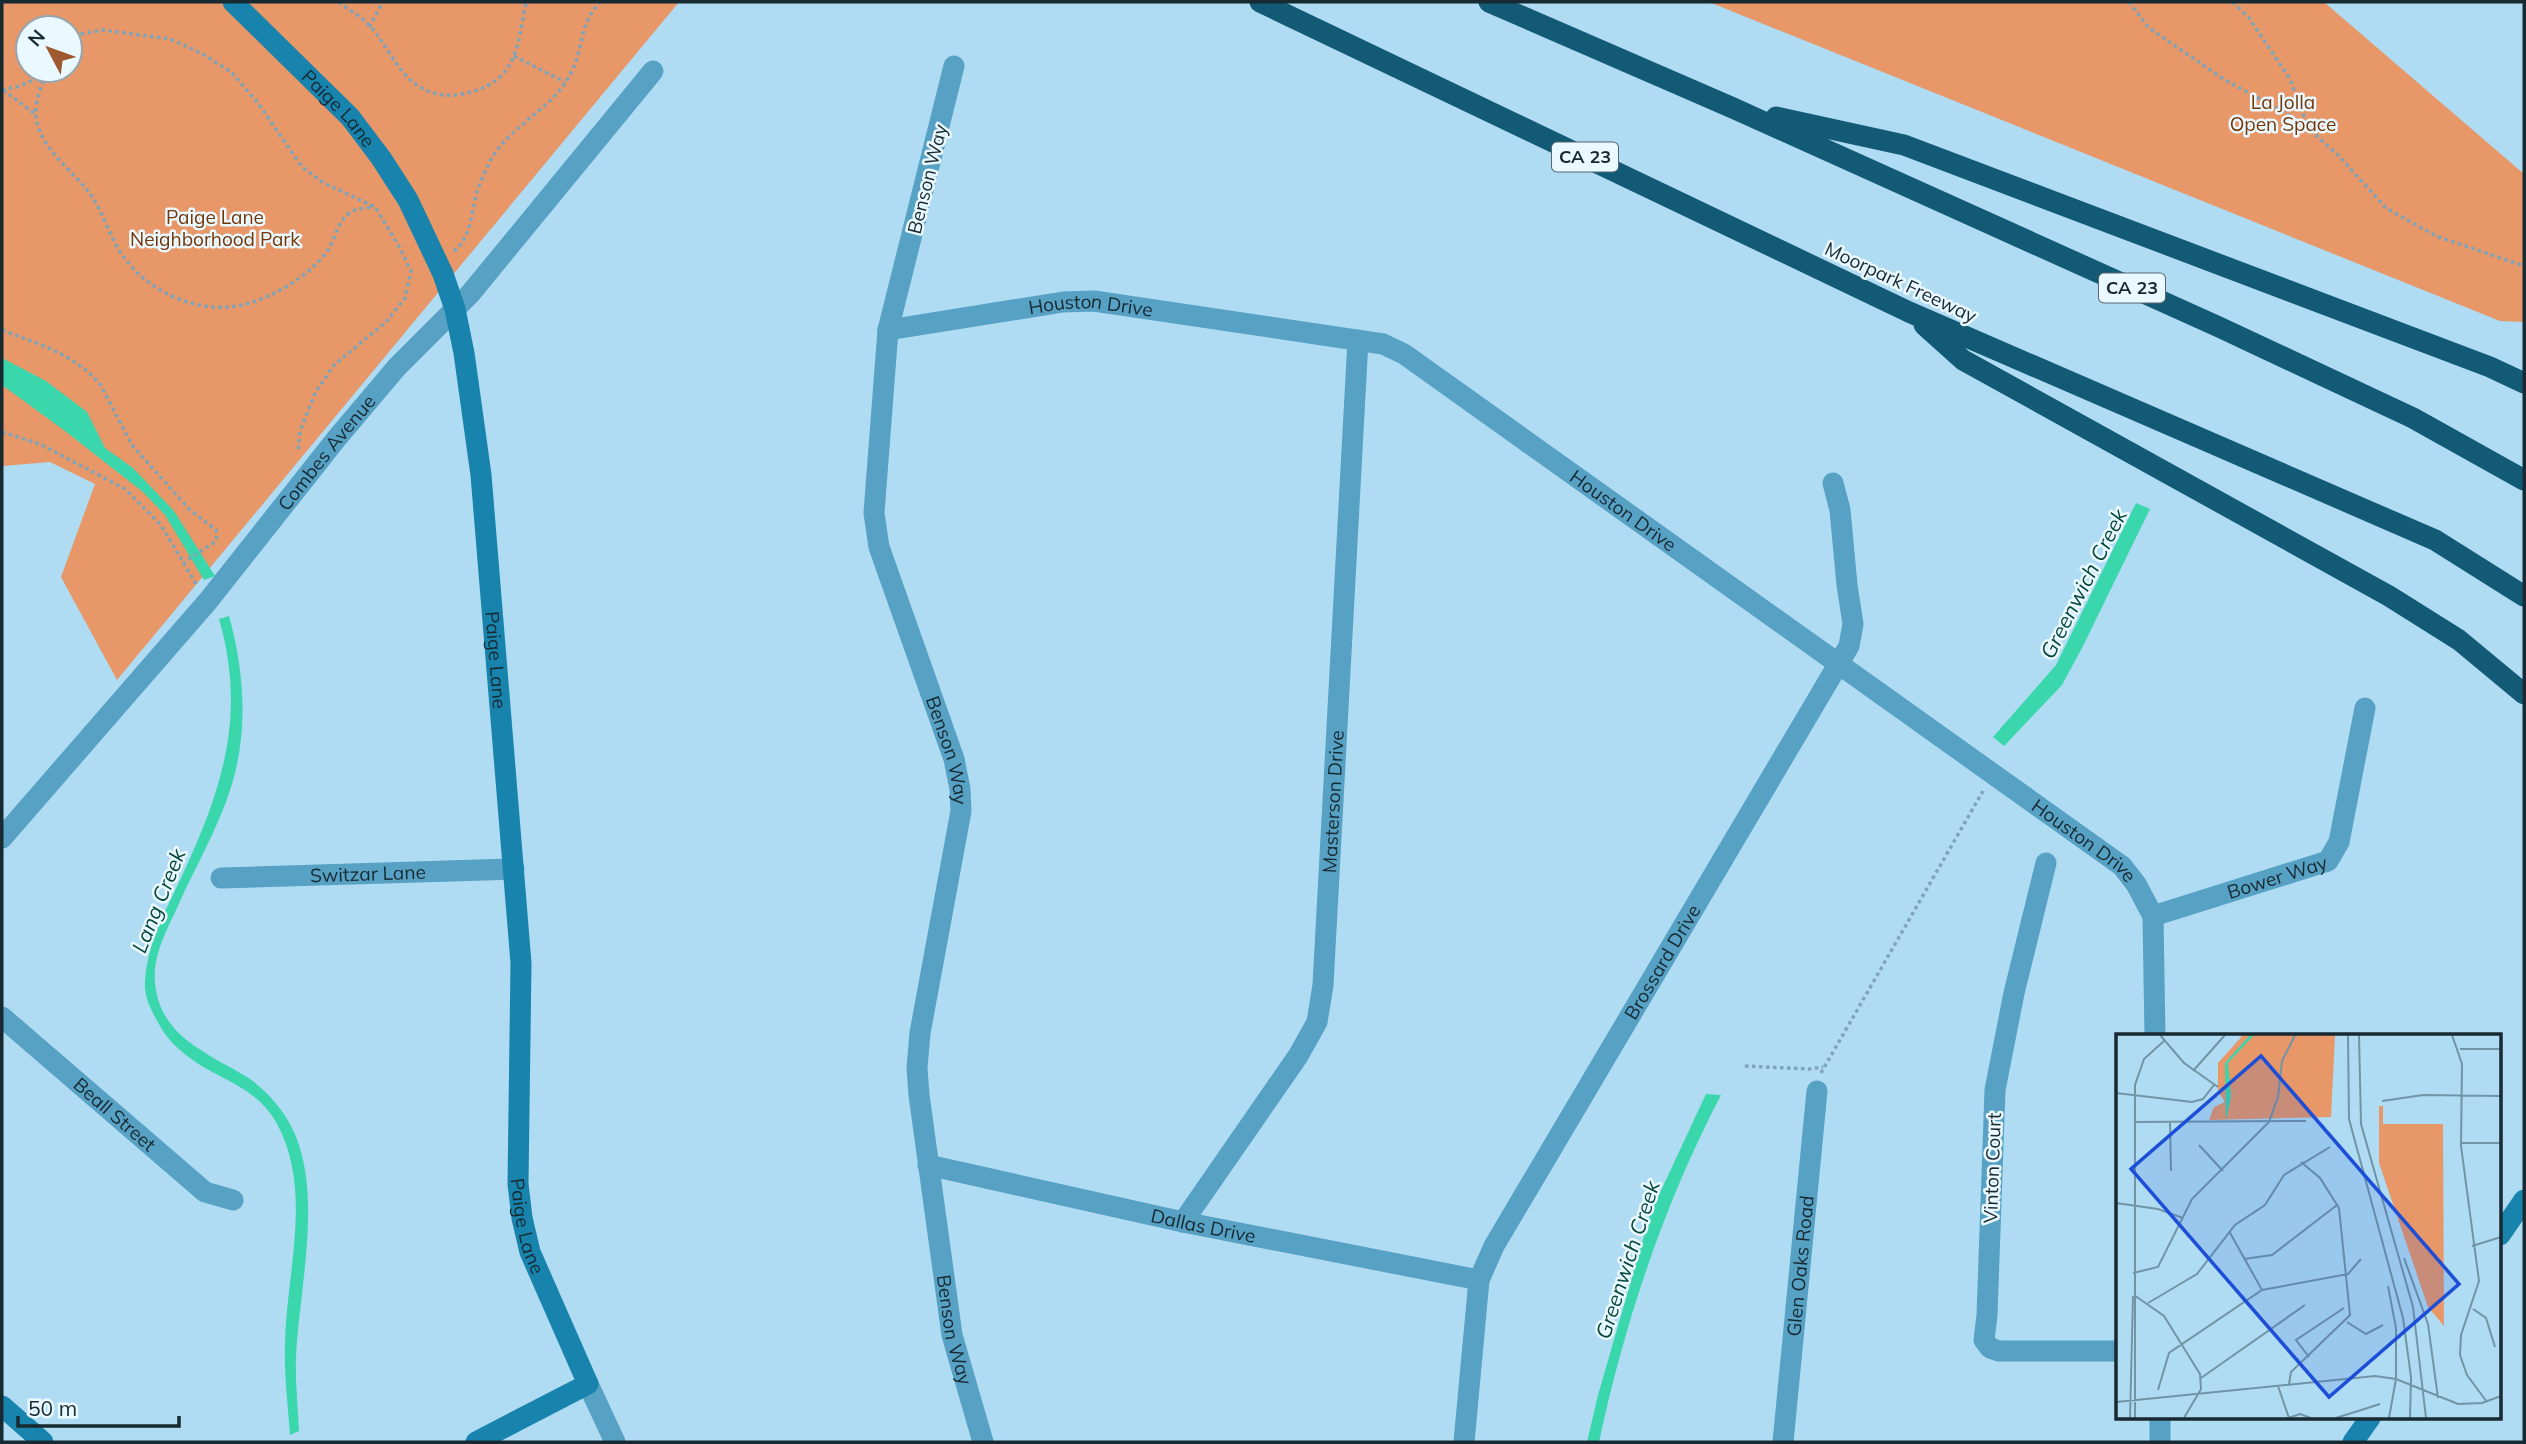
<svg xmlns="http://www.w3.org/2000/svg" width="2526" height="1444" font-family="Mulish,sans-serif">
  <rect width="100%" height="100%" fill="#afdcf3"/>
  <!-- green -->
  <path fill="#e79768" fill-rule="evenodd" d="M2,2H679L117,680L61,577L95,484L50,462L2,466ZM28,28H70V70H28Z
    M1709,2H2324L2524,174V322L2500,321Z"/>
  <!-- water -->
  <path fill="#3ad6ac" d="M2,358L46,381L87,412L105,448L133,468L174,511L215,576L204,580L165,515L143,492L65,431L2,385Z
    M2136,503L2150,509L2082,648L2062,685L2004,746L1993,737L2056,665Z
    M229,616C243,667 248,721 235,773C224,817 200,858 181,899C170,925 152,953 155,983C160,1037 208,1053 247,1077C264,1088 283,1109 292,1128C324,1192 299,1288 296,1358C295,1382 298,1407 299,1431L290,1435C288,1405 284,1375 285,1345C286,1272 314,1190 276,1122C254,1083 210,1078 180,1050C168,1040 162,1030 155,1017C149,1006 144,994 145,982C147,944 165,912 181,878C222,790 247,716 219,619Z
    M1706,1094L1721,1095C1664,1204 1625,1321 1599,1442H1587L1598,1395L1651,1212Z"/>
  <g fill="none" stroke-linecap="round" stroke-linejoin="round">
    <!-- path -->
    <path stroke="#80a4b7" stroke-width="3.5" stroke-dasharray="3.5 3.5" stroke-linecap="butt" d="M339,2C347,9 357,14 365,21C386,40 395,72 420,87C433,95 447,97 462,94C517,84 517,48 526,2
      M2129,2L2149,28L2225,80L2284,112L2309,129L2338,155L2386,208L2436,236L2524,266
      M2233,2L2249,18L2290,79L2308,127
      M369,27L383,2
      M70,43L81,34L103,30L170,39L201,53L231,72L258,103L302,167L324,183L375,207L400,248L411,271L405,298L386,322L334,365L316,391L300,431L298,451
      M514,56L565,82
      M45,74C41,87 35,102 36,115C38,149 76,172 93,198C103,214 109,234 119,250C141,286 186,310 228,307C262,305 309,278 328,250C336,238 338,218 353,211C359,208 368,208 374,207
      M2,90L20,86L45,74L47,70
      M3,90L35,114
      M454,251C473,237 471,206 479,186C483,176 489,162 495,153C516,123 553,107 570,75C585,48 577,27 600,2
      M2,330C38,344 74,354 100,384L132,445L189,509L216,530L217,536L215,542L184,562
      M2,432L40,444L125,489L161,525L196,584
      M1745,1066L1809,1069L1823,1067
      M1821,1073L1983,791"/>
    <!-- street -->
    <g stroke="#57a1c4" stroke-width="21">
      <path id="s1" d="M954,66L888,330L874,513L879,547L954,759L960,789L961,811L920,1033L917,1068L919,1095L952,1335L983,1442"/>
      <path id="s2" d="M888,330L1063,302L1094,301L1383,344L1404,354L2122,866L2136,884L2153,916L2155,1036"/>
      <path id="s3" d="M2,838L208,601L337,438L397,367L470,294L653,71"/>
      <path d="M2046,863L2014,993L1995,1090L1987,1315L1984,1340L1990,1348L1999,1351H2118"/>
      <path id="s4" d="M221,878L514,869"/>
      <path id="s5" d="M2153,916L2328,861L2339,842L2365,708"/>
      <path id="s6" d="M2,1017L205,1192L233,1200"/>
      <path id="s7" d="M928,1165L1183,1222L1479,1280"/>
      <path id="s8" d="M1183,1222L1298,1056L1317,1022L1323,985L1358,340"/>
      <path d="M588,1384L615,1442"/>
      <path id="s9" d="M1464,1442L1479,1280L1494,1246L1849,646L1853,624L1847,585L1840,510L1833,483"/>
      <path id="s10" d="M1783,1442L1817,1091"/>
      <path d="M2160,1442V1418"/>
    </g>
    <!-- secondary -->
    <g stroke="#1884ad" stroke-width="21">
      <path id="s11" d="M233,2L350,117L381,158L408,200L443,274L455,309L464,353L481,475L521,963L518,1184L522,1218L530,1252L588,1384L476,1442"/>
      <path d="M2500,1235L2524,1200"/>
      <path d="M2,1406L43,1442"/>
      <path d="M2353,1442L2370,1418"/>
    </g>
    <!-- highway -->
    <path stroke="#135a76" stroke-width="21" d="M1260,2L1909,312L2435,540L2524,596
      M1489,2L1733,108L2219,327L2413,418L2524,480
      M1776,117L1904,145L2490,367L2524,383
      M1924,325L1963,360L2389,596L2459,640L2524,694"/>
  </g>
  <g text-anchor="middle" stroke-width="5" stroke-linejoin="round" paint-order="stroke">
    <!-- shield labels -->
    <g fill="#eaf8ff" stroke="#56676f" stroke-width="2">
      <rect x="1552" y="142.5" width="66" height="29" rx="5"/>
      <rect x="2099" y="273.5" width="66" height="29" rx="5"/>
    </g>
    <g font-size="18" font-weight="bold" fill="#172931">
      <text x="1585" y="163">CA 23</text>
      <text x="2132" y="294">CA 23</text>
    </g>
    <!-- park labels -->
    <g font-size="19" fill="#743607" stroke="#eaf8ff">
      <text x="2283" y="109">La Jolla<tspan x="2283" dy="22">Open Space</tspan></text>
      <text x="215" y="224">Paige Lane<tspan x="215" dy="22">Neighborhood Park</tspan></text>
    </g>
    <!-- street labels -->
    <g font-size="19" fill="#172931" stroke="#eaf8ff">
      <text dy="7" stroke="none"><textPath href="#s11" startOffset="150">Paige Lane</textPath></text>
      <text transform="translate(927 179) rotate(-76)" y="7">Benson Way</text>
      <text transform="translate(1901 282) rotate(25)" y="7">Moorpark Freeway</text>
      <text dy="7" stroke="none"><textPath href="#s2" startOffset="205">Houston Drive</textPath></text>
      <text dy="7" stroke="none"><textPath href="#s3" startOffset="504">Combes Avenue</textPath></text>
      <text dy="7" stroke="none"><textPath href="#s2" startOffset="793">Houston Drive</textPath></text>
      <text dy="7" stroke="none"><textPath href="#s11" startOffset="738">Paige Lane</textPath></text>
      <text dy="7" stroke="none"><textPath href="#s1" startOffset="705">Benson Way</textPath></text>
      <text dy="7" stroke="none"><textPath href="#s8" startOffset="462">Masterson Drive</textPath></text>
      <text dy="7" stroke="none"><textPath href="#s2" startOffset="1360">Houston Drive</textPath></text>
      <text dy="7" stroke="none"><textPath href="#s4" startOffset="147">Switzar Lane</textPath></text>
      <text dy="7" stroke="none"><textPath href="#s5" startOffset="130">Bower Way</textPath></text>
      <text dy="7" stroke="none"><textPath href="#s9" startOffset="530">Brossard Drive</textPath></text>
      <text dy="7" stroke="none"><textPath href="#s6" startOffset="149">Beall Street</textPath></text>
      <text transform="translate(1992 1168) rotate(-88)" y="7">Vinton Court</text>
      <text dy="7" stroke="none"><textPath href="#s11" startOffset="1306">Paige Lane</textPath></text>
      <text dy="7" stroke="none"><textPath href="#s7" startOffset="282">Dallas Drive</textPath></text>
      <text dy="7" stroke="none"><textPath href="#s10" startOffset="177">Glen Oaks Road</textPath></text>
      <text dy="7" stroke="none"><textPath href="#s1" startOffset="1293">Benson Way</textPath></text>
    </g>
    <!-- water labels -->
    <g font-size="21" font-style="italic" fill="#054837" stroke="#eaf8ff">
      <text transform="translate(2084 584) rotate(-63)" y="7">Greenwich Creek</text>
      <text transform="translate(159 901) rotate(-68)" y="7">Lang Creek</text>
      <text transform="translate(1628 1260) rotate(-72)" y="7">Greenwich Creek</text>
    </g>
  </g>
  <!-- overview -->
  <g transform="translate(2116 1034)">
    <rect width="385" height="385" fill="#afdcf3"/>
    <path d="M127,1H219L215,83L93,86L98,73L109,68L102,57V29ZM263,72H267V90H327L328,292L312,273L263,129Z" fill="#e79768"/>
    <path d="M134,1H138L112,29L115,62L110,87L109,29Z" fill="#3ad6ac"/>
    <path fill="none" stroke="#7294a5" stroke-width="2" d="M44,1L68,29L102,53M232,1L233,85L287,284L295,343L294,384M243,1L245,90L297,273L310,384M336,1L346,30L345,112L363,247L345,301L344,321L351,341L371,368M344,15H385M77,37L109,1M0,59L76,68L87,65L98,51M266,67L307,61L385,62M19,88L190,87M54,88L55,137M345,109H385M83,111L107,137M0,169L42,175L67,184M113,197L146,256M356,212L385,203M288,224L312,290L322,364M128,225L156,221L221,171M17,239L42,233L76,165L153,88L162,63L166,27L179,1M272,252L280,294V345M18,261L48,282L84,340L85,355L68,384M32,269L81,240L119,191L149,171L168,141L214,113M357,275L370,284L379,313M231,288L250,300L267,291M193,323L180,306L228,274M85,344L189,271M173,350L175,338L234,281L223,174L204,144L185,128M162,352L173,384M42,356L53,319L146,256L232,240L245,225M0,368L259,342L280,345L342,370L366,369L385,362M14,384L17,262M19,384V51L28,25L48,7M172,384L184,380L195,384M220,384L264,370M273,384L280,345"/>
    <path fill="#1d4ed8" fill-opacity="0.15" stroke="#1d4ed8" stroke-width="3.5" d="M145,22L343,250L213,363L15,135Z"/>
    <rect width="385" height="385" fill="none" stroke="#172931" stroke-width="3.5"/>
  </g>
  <!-- border -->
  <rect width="2526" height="1444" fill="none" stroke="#172931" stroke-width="7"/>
  <!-- north arrow -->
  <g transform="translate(49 49) rotate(311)"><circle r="33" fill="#eaf8ff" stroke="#96a5ad" stroke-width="2"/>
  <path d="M0-5L12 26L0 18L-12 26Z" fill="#9f592e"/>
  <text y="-10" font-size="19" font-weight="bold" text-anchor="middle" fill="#172931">N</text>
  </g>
  <!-- scale -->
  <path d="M18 1416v10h161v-10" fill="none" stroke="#172931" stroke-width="3.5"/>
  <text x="28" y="1416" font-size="21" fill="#172931" stroke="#eaf8ff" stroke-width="5" paint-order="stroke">50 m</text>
</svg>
